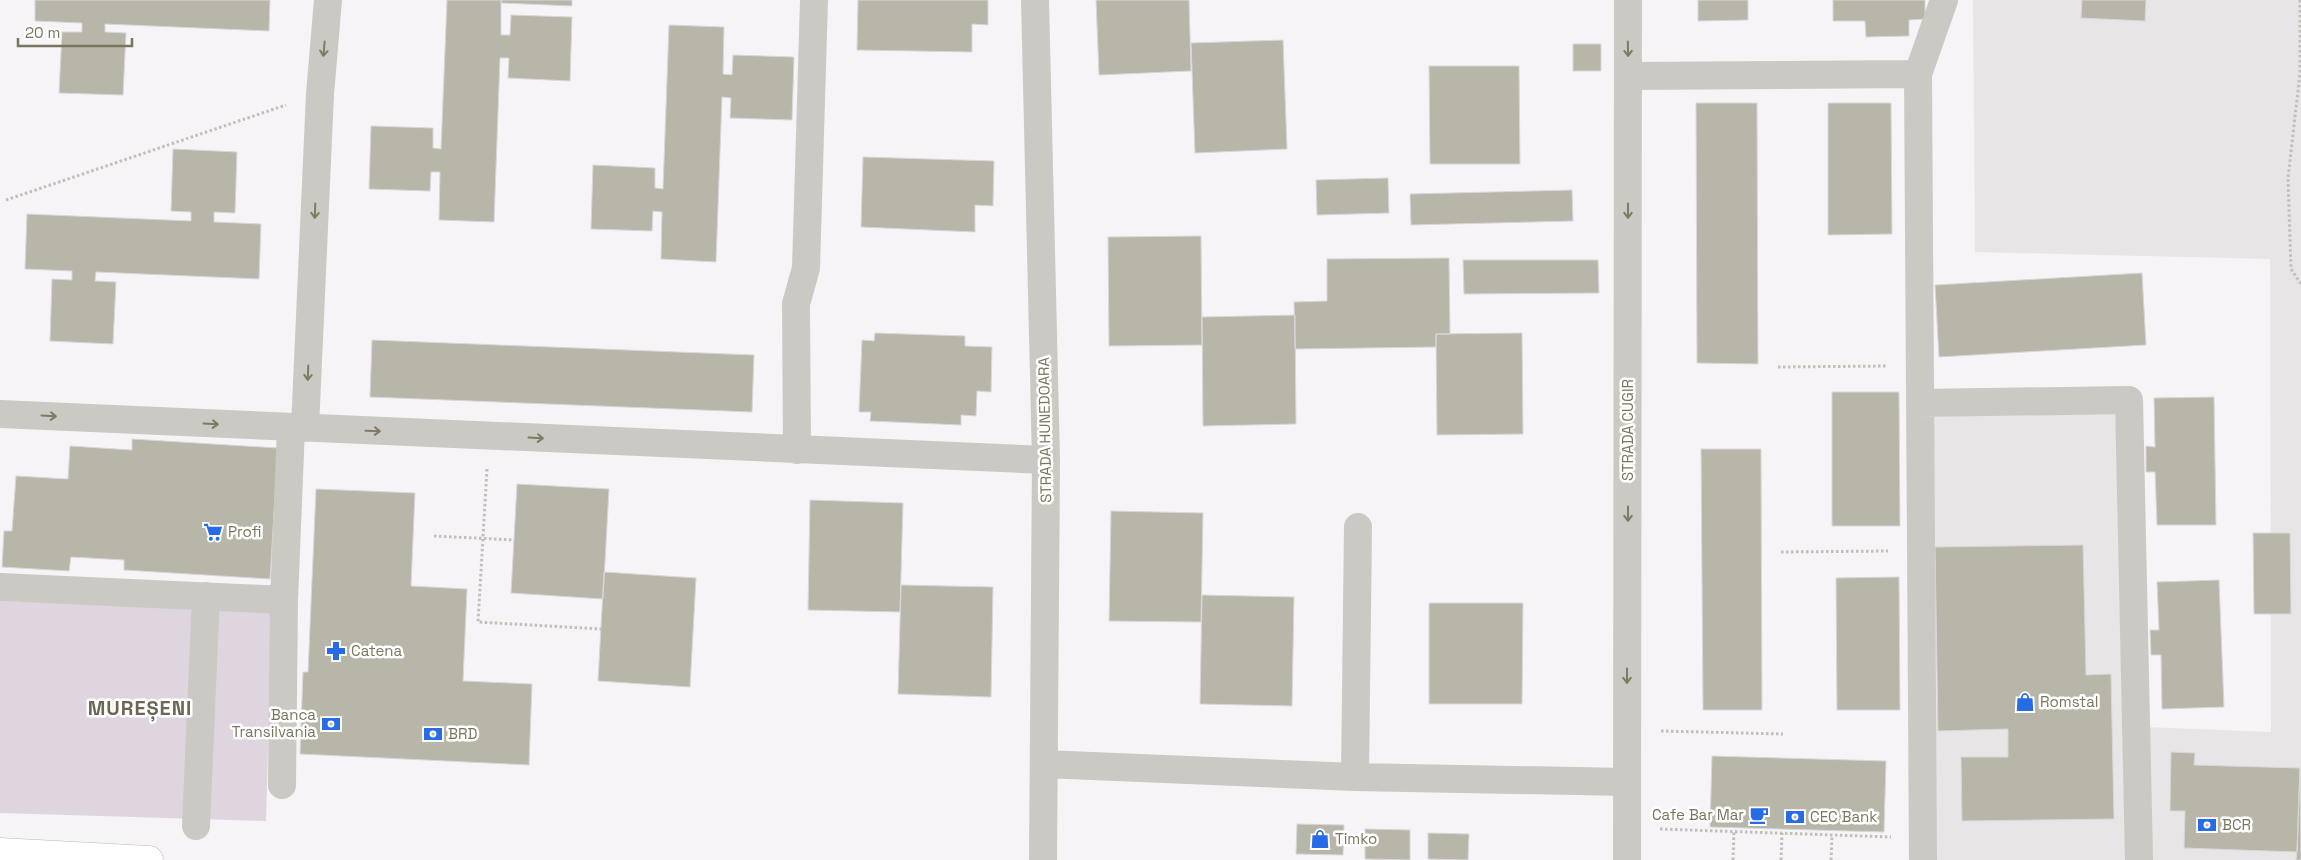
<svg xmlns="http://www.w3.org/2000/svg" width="2301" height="860" font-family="'Space Grotesk',sans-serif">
  <rect width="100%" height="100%" fill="#f6f4f7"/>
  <!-- built -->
  <path fill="#e7e5e5" d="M1973,0H2301V860H1928V417L2116,411L2145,727L2271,732L2270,259L1975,252Z"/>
  <!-- green -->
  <path fill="#dfd5de" d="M0,601L272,610L266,821L0,813Z"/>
  <!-- building -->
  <path fill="#b8b6a9" stroke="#d8d7d9" d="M35,0H270L269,31L105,24V32L126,33L123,95L59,93L62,32H82V23L35,21Z
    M501,0V35H510L511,15L572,17L570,81L508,78L509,58H500L494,222L439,220L440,172H431L430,191L369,189L371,126L433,128V148L441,149L447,0Z
    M501,0H572V6L501,3Z
    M858,0H988V25L972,24V52L857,50Z
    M1096,0H1189L1191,71L1099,75Z
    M1698,0H1748V20L1698,21Z
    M1833,0H1925V19L1909,20V36L1866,37L1865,21H1833Z
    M2082,0H2146L2145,21L2081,18Z
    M669,25L724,27L723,74L732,75L733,55L794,57L792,120L730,118L731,98L722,97L716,262L661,259L662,212L653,211L652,231L591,229L593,165L655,168V188L663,189Z
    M1283,40L1287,149L1195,153L1191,43Z
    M1573,44H1601V71H1573Z
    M1429,66H1519L1520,164H1430Z
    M1696,103H1757L1758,364L1697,363Z
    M1828,103H1891L1892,234L1828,235Z
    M173,149L237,152L235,213L214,212V222L261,224L259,279L96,272L95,281L116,282L113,344L50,341L52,279L72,280V271L25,269L27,214L191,221V212L171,211Z
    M863,157L994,161L993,206L975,205V232L861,227Z
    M1388,178L1389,213L1317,215L1316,180Z
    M1572,190L1573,221L1411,225L1410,194Z
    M1201,236L1202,345L1109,346L1108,237Z
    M1449,258L1450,334H1436V347L1295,349L1294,302L1327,301V259Z
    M1463,260H1598L1599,293L1464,294Z
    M2142,273L2146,345L1939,357L1935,285Z
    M1295,315L1296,424L1203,426L1202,317Z
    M875,333L965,336V346L992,347L991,392L977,391L976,416L961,415V425L870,421L871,412H859L862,340L874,341Z
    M1522,333L1523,434L1437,435L1436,334Z
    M372,340L754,355L752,412L370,397Z
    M1832,392H1899L1900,526H1832Z
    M2214,397L2216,525H2157L2155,472H2146V446L2155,447L2154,398Z
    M132,439L278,448L270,579L124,570V560L71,557L69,571L2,567L4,531H12L16,476L68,479L70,446L132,450Z
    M1701,449H1761L1762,710H1703Z
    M517,484L609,489L603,599L511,593Z
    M316,489L415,493L411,586L467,589L463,681L532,684L529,765L300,754L303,672H308Z
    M810,500L903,503L900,612L808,610Z
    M1111,511L1203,513L1201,622L1109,621Z
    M2253,533H2290L2291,614H2254Z
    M2083,545L2086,675L2111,674L2114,819L1962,821L1961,757H2008V729L1938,731L1935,547Z
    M604,572L696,578L690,687L598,681Z
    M1899,577L1900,710H1837L1836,578Z
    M2219,580L2224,707L2162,709L2161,655H2151L2150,630H2159L2157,582Z
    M901,585L993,587L991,697L898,694Z
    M1202,595L1294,597L1292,706L1200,704Z
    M1429,603H1523L1522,704H1429Z
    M2171,752L2195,753L2194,765L2300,768L2297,852L2184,848L2185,811H2170Z
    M1712,756L1886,761L1884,832L1710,827Z
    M2300,768L2301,860H2296L2297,852Z
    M1297,824L1344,825L1343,855L1296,854Z
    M1365,829L1410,830V860L1365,859Z
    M1428,833L1469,834L1468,860L1428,859Z"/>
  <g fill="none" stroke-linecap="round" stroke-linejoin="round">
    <!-- major casing -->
    <g stroke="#bbbab2" stroke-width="29">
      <path id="major" d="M0,852L149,860"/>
    </g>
    <!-- path -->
    <path stroke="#c0bfba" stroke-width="3" stroke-dasharray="2.5 2.5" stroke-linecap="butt" d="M2300,0V73L2288,178L2291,269L2301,284
      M6,200L286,105
      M1778,367L1888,366
      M487,469L478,622L601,629
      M434,536L514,540
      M1781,552L1888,551
      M1661,731L1783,734
      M1660,829L1891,837
      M1733,860L1734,831
      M1781,860L1782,833
      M1831,860L1832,835"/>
    <!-- minor -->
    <path stroke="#cac9c3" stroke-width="28" d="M1035,0L1046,460L1043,860
      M1629,76L1918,74
      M1920,403L2129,400L2139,860
      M0,414L1046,460
      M305,428L320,94L328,0
      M797,450L796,304L806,268L814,0
      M1358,527L1355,777L1627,782
      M0,587L284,600L291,428
      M1044,764L1355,777
      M282,785L284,600
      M196,826L206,596
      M1627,860L1628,0
      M1923,860L1918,74L1944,0"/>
    <!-- major -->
    <use href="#major" stroke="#fff" stroke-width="28"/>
  </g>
  <!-- one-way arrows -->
  <defs><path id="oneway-shaft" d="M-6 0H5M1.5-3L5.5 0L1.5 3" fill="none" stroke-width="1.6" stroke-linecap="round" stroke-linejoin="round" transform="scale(1.25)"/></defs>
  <g stroke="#7e7a63">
    <use href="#oneway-shaft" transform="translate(324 49) rotate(95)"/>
    <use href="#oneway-shaft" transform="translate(1628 49) rotate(89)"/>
    <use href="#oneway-shaft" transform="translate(315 211) rotate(92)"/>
    <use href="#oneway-shaft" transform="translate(1628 211) rotate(90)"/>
    <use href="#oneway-shaft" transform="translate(308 373) rotate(92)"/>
    <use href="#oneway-shaft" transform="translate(49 416) rotate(3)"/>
    <use href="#oneway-shaft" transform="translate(211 424) rotate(3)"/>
    <use href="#oneway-shaft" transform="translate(373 431) rotate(2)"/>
    <use href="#oneway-shaft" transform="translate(536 438) rotate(3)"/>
    <use href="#oneway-shaft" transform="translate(1628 514) rotate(90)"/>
    <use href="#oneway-shaft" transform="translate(1627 676) rotate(90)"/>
  </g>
  <!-- icons -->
  <defs>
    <g id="supermarket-bare" transform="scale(1.5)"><path d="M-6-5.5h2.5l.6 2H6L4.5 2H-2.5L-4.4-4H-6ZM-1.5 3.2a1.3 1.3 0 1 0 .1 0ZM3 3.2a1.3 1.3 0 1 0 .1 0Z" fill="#276be5" stroke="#fff" stroke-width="2.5" paint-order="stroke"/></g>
    <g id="pharmacy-bare" transform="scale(1.5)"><path d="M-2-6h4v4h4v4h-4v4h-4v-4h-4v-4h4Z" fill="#276be5" stroke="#fff" stroke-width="2.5" paint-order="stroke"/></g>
    <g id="shop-bare" transform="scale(1.5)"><path d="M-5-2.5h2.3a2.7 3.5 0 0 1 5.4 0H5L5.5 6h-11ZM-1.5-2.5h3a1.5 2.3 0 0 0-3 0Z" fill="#276be5" stroke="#fff" stroke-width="2.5" paint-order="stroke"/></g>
    <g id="bank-bare" transform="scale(1.5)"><path d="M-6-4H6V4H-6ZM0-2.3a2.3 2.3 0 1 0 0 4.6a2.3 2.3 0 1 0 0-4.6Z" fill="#276be5" stroke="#fff" stroke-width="2.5" paint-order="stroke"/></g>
    <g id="cafe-bare" transform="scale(1.5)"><path d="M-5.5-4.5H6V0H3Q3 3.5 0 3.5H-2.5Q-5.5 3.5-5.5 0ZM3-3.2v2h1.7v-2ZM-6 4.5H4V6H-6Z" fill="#276be5" stroke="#fff" stroke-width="2.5" paint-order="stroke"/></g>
  </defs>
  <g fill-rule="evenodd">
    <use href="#supermarket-bare" x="213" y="532"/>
    <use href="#pharmacy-bare" x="336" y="651"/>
    <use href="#shop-bare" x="2025" y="702"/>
    <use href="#bank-bare" x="331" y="724"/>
    <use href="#bank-bare" x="433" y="734"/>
    <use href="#cafe-bare" x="1759" y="815"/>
    <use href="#bank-bare" x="1795" y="817"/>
    <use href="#bank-bare" x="2207" y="825"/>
    <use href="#shop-bare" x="1320" y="839"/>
  </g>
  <g text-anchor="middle" stroke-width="5" stroke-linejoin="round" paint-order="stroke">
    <!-- street labels -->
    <g font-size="15" fill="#7a765e" stroke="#fff">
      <text transform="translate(1045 430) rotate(-91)" y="5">STRADA HUNEDOARA</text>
      <text transform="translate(1628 430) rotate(-90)" y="5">STRADA CUGIR</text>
    </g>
    <!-- poi labels -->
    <g font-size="15" fill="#7a765e" stroke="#fff" text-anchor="start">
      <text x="228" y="537">Profi</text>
      <text x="351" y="656">Catena</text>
      <text x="2040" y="707">Romstal</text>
      <text x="316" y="720" text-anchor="end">Banca<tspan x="316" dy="17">Transilvania</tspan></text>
      <text x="448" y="739">BRD</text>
      <text x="1744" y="820" text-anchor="end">Cafe Bar Mar</text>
      <text x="1810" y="822">CEC Bank</text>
      <text x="2222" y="830">BCR</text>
      <text x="1335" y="844">Timko</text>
    </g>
    <!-- district labels -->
    <g font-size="20" font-weight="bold" letter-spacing="1" fill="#6b6754" stroke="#fff">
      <text x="140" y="715">MUREȘENI</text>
    </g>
  </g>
  <!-- scale -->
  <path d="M18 38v8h114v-8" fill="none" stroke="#7a765e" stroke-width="2.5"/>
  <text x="25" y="38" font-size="15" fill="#7a765e" stroke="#ffffff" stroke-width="4" paint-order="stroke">20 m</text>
</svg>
